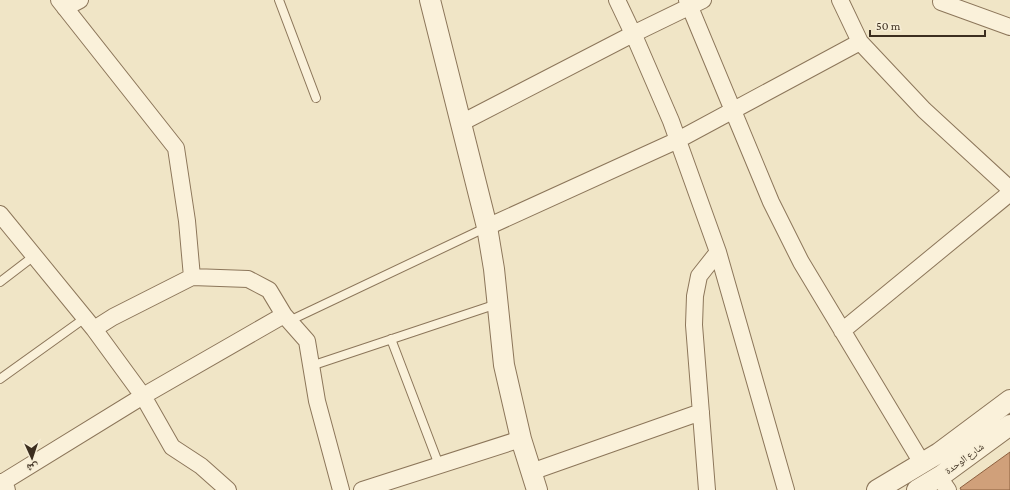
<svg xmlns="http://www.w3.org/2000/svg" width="1010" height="490" font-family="'Crimson Pro','Noto Naskh Arabic',serif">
  <rect width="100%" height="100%" fill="#f0e5c6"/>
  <!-- building -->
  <path fill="#d0a07a" stroke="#8d603f" d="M1010,452V490H961L960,488Z"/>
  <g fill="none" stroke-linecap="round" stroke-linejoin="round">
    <!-- service casing -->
    <g stroke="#8c765a" stroke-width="10">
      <path id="service" d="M279,0L316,98
        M0,282L34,256
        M289,321L487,227
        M391,339L439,465
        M311,366L497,304
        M0,379L85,318"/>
    </g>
    <!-- minor casing -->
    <g stroke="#8c765a" stroke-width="18">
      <path id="minor" d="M59,0L176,148L187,221L192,277
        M617,0L636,40L671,121L718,252L786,490
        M687,0L771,202L801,262L922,463
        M840,0L860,42L924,110L1010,189
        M943,0L941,2L1010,27
        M65,8L80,0
        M461,123L633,34L703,0
        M0,214L94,329
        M487,227L678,140L860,42
        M842,331L1010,193
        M531,472L701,412
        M939,477L948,490
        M0,484L143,396L284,315
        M228,490L201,466L172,447L143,396L94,329L113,317L192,277L248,279L269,290L284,315L307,341L317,401L341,490
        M362,490L521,439
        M707,490L694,325L695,296L699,276L718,252"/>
    </g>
    <!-- tertiary casing -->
    <g stroke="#8c765a" stroke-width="22">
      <path id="tertiary" d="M430,0L487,227L494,269L504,365L521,439L537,490
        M0,484L5,490
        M877,490L939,453L1010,400
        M917,490L942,475L1010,425"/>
    </g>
    <!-- service -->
    <use href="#service" stroke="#faf1da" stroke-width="8"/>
    <!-- minor -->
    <use href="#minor" stroke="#faf1da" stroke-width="16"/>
    <!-- tertiary -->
    <use href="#tertiary" stroke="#faf1da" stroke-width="20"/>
  </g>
  <g text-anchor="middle" stroke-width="3" stroke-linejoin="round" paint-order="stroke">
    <!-- street labels -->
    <g font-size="10" fill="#3c2e1f" stroke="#f7eed6">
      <text transform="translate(964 458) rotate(-36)" y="4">شارع الوحدة</text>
    </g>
  </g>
  <!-- north arrow -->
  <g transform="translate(32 458) rotate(177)" stroke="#f7eed6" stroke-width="3" paint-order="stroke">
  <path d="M0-3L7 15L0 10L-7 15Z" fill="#3c2e1f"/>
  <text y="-6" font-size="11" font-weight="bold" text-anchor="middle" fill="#3c2e1f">ش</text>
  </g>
  <!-- scale -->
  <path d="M870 30v6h115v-6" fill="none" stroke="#3c2e1f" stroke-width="2"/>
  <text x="876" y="30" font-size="12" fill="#3c2e1f" stroke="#f7eed6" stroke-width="3" paint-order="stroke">50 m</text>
</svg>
